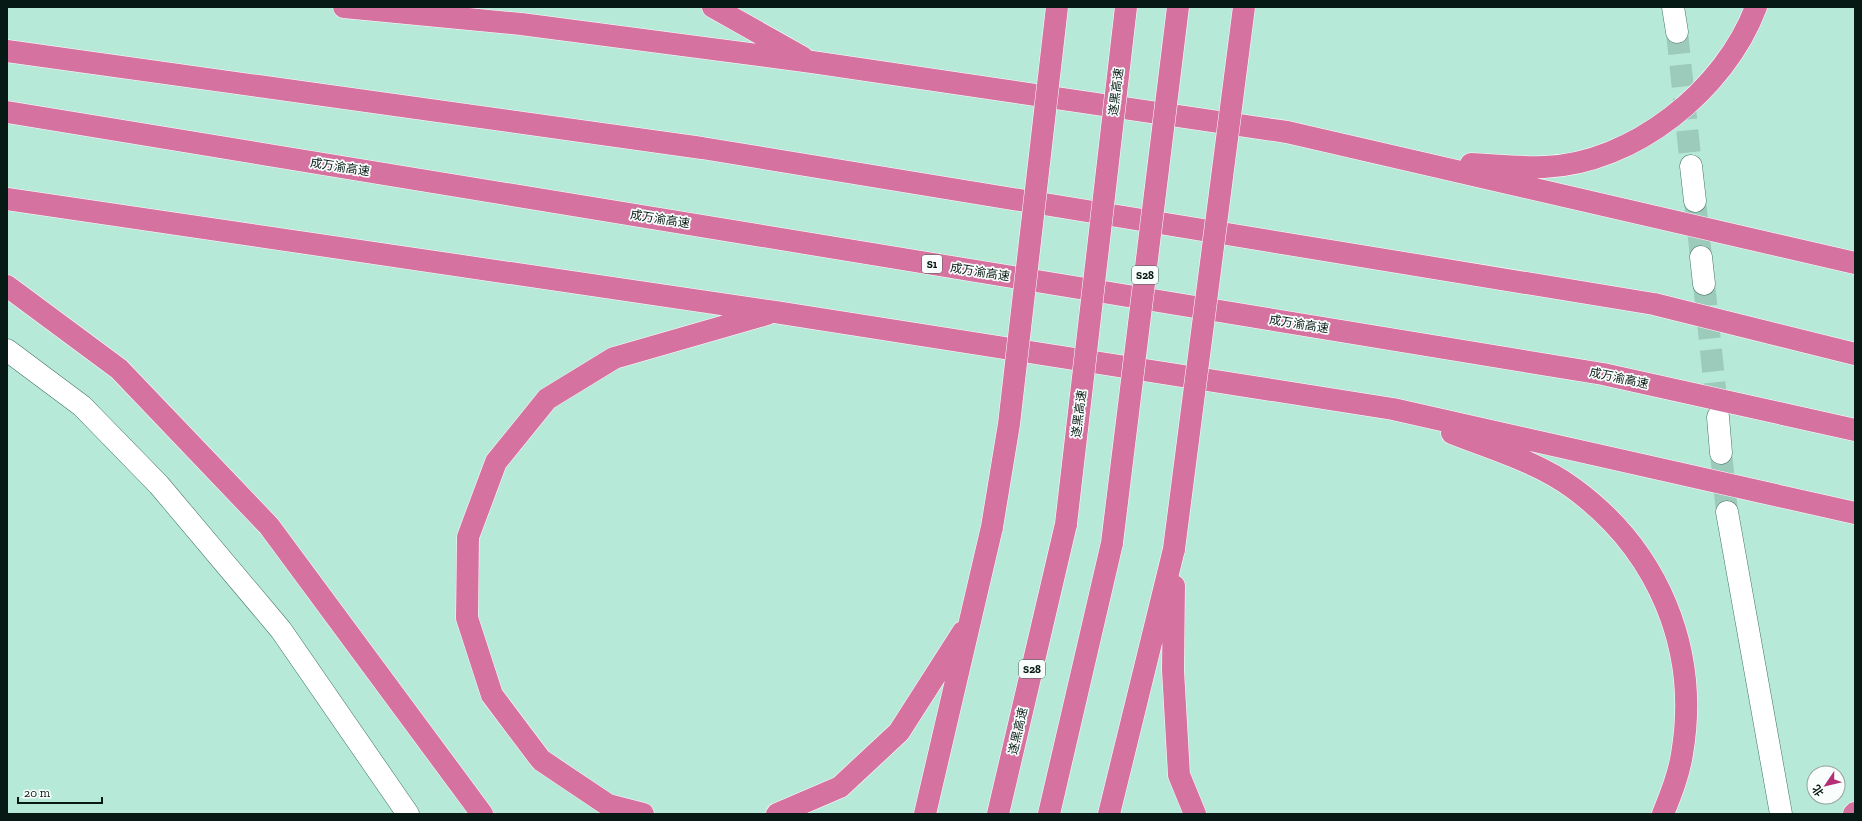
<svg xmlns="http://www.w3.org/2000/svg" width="1862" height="821" font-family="'Zilla Slab','Noto Sans SC',serif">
  <rect width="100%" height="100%" fill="#b6e9d8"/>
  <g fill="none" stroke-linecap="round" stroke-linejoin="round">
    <!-- minor-tunnel -->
    <path stroke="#9ccabb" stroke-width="22" stroke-dasharray="22 11" stroke-linecap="butt" d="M1677,32L1691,166
      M1695,201L1701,257
      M1704,284L1718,417
      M1721,453L1727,512"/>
    <!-- minor casing -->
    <g stroke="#437264" stroke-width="23">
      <path id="minor" d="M1673,7L1677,32
        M1691,166L1695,201
        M1701,257L1704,284
        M7,350L82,406L159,485L281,630L408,814
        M1718,417L1721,453
        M1727,512L1781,814"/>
    </g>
    <!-- motorway casing -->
    <g stroke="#fff" stroke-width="23">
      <path id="motorway" d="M344,7L521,24L812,62L1287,132L1855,263
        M713,7L802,57
        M7,51L702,148L1654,304L1855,354
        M7,112L1603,374L1855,430
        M1471,164C1495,165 1520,168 1544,167C1633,164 1725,90 1756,7
        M7,199L775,312L1393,409L1855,513
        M7,286L119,369L269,526L482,814
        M1452,433C1492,449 1538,462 1573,488C1658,550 1700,649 1682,754C1679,774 1671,794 1663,814
        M1174,586L1173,670L1179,775L1195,814
        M643,814L608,805L541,760L492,695L467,618L468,537L496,462L547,399L614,358L767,314
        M777,814L840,787L899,732L963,632
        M925,814L992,527
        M998,814L1066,524
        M1049,814L1112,543
        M1109,814L1174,549
        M1854,814L1855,813"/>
    </g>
    <!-- minor -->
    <use href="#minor" stroke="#fff" stroke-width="22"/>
    <!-- motorway -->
    <use href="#motorway" stroke="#d672a0" stroke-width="22"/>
    <!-- motorway-bridge casing -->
    <g stroke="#fff" stroke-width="23" stroke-linecap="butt">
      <path id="motorway-bridge" d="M1066,524L1126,7
        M992,527L1009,424L1057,7
        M1112,543L1178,7
        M1174,549L1244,7"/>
    </g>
    <!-- motorway-bridge -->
    <use href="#motorway-bridge" stroke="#d672a0" stroke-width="22"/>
  </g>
  <g text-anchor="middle" stroke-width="3.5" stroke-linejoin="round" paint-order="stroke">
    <!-- shield labels -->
    <g fill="#f9fefc" stroke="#4f5e5a" stroke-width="1">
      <rect x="922" y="255" width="20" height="18" rx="3"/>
      <rect x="1132" y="266" width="26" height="18" rx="3"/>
      <rect x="1019" y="660" width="26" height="18" rx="3"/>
    </g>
    <g font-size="11" font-weight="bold" fill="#061914">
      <text x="932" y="268">S1</text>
      <text x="1145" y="279">S28</text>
      <text x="1032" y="673">S28</text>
    </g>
    <!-- street labels -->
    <g font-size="12" fill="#061914" stroke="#f9fefc">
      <text transform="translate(1116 92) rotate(-83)" y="4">遂黑高速</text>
      <text transform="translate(340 167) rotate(9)" y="4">成万渝高速</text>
      <text transform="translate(660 219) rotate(9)" y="4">成万渝高速</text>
      <text transform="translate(980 272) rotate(9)" y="4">成万渝高速</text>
      <text transform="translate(1299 324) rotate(9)" y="4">成万渝高速</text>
      <text transform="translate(1619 378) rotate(12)" y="4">成万渝高速</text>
      <text transform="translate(1079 414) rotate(-83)" y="4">遂黑高速</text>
      <text transform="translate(1018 731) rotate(-77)" y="4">遂黑高速</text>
    </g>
  </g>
  <!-- border -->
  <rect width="1862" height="821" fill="none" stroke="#061914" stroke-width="16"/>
  <!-- north arrow -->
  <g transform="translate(1826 785) rotate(235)"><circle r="19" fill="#f9fefc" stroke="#98a29f"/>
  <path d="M0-3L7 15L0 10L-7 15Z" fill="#b43076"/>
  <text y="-6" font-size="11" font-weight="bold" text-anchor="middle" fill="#061914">北</text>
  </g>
  <!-- scale -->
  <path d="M18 797v6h84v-6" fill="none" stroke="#061914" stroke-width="2"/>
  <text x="24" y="797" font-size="12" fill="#061914" stroke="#f9fefc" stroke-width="3" paint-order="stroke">20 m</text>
</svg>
